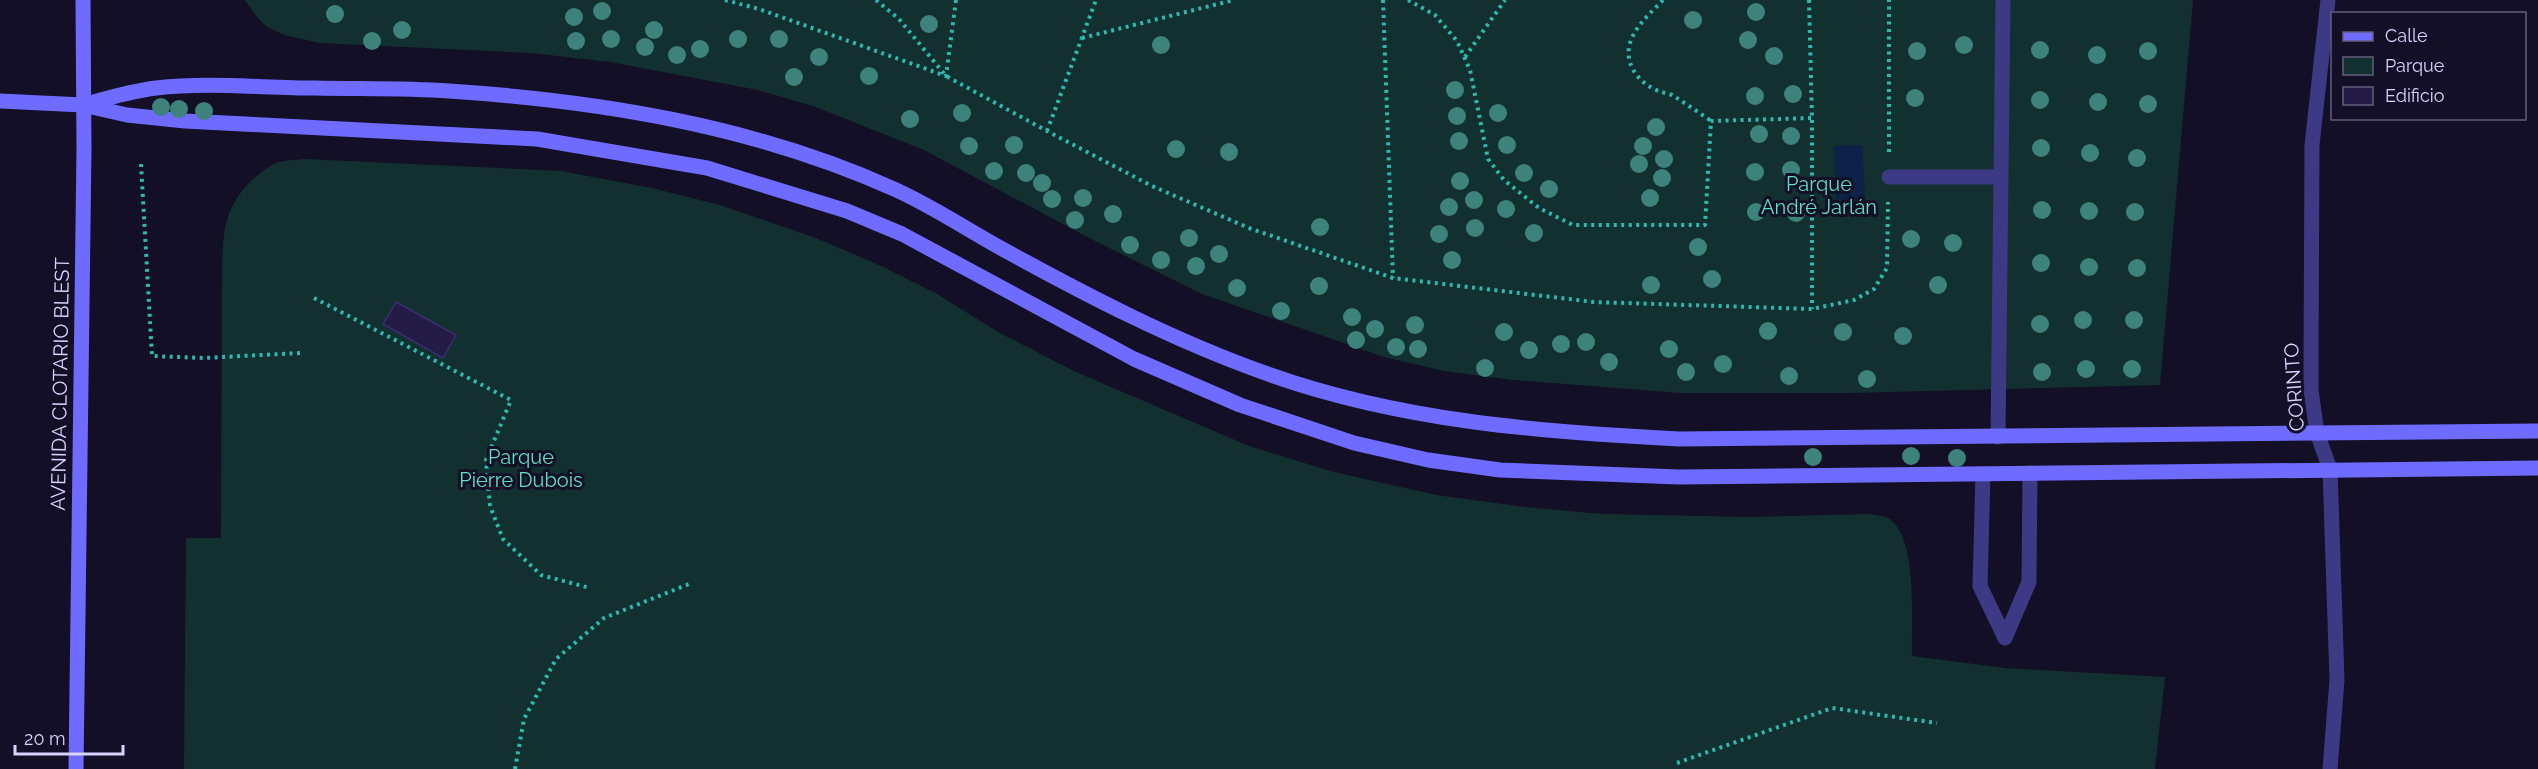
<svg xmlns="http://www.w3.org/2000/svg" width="2538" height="769" font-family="Raleway,sans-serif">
  <rect width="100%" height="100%" fill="#130f26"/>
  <!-- green -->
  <path fill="#12302f" d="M245,0H2193L2160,385L1851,393H1680L1513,380L1444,371L1384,357L1202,294L1089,238L924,150L813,106L758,90L610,62L531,53L320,43L284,35L267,27L256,16Z
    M304,159L561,171L652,188L720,205L816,238L879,265L937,294L998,332L1076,372L1249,446L1334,472L1436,495L1525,507L1602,514L1749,517L1867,514C1873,515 1881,515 1886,517C1919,531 1911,625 1912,656L2005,668L2165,677L2155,769H184L186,538H221L222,279C223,240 221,212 249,183C257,175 266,168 276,163C284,160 295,160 304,159Z"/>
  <!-- water -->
  <path fill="#0c2248" d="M1862,145L1865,199L1836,200L1834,146Z"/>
  <!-- building -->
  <path fill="#241b47" stroke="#3b2d73" stroke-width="1.5" d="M396,302L456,335L443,358L383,324Z"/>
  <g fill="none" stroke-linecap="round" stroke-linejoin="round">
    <!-- path -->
    <path stroke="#2fb8b0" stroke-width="4" stroke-dasharray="3 4.5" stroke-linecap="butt" d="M725,0L759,9L946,76L956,0
      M876,0L899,19L946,76L1047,131L1152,186L1249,228L1393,278L1594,302L1812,309L1854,300L1874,289L1887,268L1888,202
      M1383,0L1393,278
      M1408,0L1435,15L1457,41L1470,70L1488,159L1504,180L1539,208L1573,225H1705L1711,121L1812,118
      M1663,0C1651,13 1638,23 1631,40C1623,61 1636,80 1654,89C1660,92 1666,93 1672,95C1685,103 1698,112 1711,121
      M1809,0L1812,118V309
      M1082,38L1234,0
      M1465,57L1505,0
      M1047,131L1096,0
      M1889,152V0
      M141,164L152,356L203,358L300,353
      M314,298L511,400L486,460L490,506L503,539L541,575L590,588
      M1677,763L1832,708L1937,723
      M515,769L524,719L556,659L604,618L689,584"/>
    <!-- lane -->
    <path stroke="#3d3a85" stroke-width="15" d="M1889,177H2000
      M1998,437L2003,0
      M1983,474L1980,586L2005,638
      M2005,638L2029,582L2030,473"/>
    <!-- street -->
    <path stroke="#3d3a85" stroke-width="15" d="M2328,0L2312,145L2311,362V390L2317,433L2330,469L2337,680L2330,769"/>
    <!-- secondary -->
    <path stroke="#6f6bff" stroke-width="15" d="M0,101L83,105L127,115L185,121L537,139L707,168L847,211L902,234L1134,359L1240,405L1354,443L1428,460L1500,470L1679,477L2538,468
      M83,105C108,98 131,91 156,88C208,82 263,88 315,88C359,89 404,88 449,91C601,101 754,126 894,189C930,205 963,227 997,246C1084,294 1174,341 1268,374C1400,421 1540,432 1679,439L2538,431
      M76,769L84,149L83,0"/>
  </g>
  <!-- trees -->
  <g fill="#3d827b">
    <circle cx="602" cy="11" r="9"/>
    <circle cx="1756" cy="12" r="9"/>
    <circle cx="335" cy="14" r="9"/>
    <circle cx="574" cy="17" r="9"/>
    <circle cx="1693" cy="20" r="9"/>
    <circle cx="929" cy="24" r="9"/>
    <circle cx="402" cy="30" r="9"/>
    <circle cx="654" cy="30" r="9"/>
    <circle cx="611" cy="39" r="9"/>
    <circle cx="738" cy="39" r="9"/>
    <circle cx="779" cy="39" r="9"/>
    <circle cx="1748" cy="40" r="9"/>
    <circle cx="372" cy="41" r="9"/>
    <circle cx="576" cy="41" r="9"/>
    <circle cx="1161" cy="45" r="9"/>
    <circle cx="1964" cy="45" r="9"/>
    <circle cx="645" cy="47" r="9"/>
    <circle cx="700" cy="49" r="9"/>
    <circle cx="2040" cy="50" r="9"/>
    <circle cx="1917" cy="51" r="9"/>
    <circle cx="2148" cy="51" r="9"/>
    <circle cx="677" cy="55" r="9"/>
    <circle cx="2097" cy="55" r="9"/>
    <circle cx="1774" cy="56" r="9"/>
    <circle cx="819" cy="57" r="9"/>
    <circle cx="869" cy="76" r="9"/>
    <circle cx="794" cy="77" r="9"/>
    <circle cx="1455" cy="90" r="9"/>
    <circle cx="1793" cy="94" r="9"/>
    <circle cx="1755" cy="96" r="9"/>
    <circle cx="1915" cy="98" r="9"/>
    <circle cx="2040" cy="100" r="9"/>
    <circle cx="2098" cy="102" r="9"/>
    <circle cx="2148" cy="104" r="9"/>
    <circle cx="161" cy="107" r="9"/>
    <circle cx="179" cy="109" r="9"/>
    <circle cx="204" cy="111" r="9"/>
    <circle cx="962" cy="113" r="9"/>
    <circle cx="1498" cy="113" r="9"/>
    <circle cx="1457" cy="116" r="9"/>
    <circle cx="910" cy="119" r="9"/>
    <circle cx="1656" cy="127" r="9"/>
    <circle cx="1759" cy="134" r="9"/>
    <circle cx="1791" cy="136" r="9"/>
    <circle cx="1459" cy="141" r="9"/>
    <circle cx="1014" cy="145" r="9"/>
    <circle cx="1507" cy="145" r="9"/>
    <circle cx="969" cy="146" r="9"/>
    <circle cx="1643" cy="146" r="9"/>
    <circle cx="2041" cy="148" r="9"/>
    <circle cx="1176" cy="149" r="9"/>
    <circle cx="1229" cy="152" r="9"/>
    <circle cx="2090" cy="153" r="9"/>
    <circle cx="2137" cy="158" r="9"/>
    <circle cx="1664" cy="159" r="9"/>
    <circle cx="1639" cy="164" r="9"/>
    <circle cx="1791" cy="170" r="9"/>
    <circle cx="994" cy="171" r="9"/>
    <circle cx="1755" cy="172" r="9"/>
    <circle cx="1026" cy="173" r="9"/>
    <circle cx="1524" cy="173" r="9"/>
    <circle cx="1662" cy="178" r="9"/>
    <circle cx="1460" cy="181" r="9"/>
    <circle cx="1042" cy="183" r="9"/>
    <circle cx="1549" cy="189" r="9"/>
    <circle cx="1083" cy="198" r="9"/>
    <circle cx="1650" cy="198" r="9"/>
    <circle cx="1052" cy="199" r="9"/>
    <circle cx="1474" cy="200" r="9"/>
    <circle cx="1449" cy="207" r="9"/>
    <circle cx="1506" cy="209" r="9"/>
    <circle cx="2042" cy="210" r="9"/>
    <circle cx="2089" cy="211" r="9"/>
    <circle cx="1756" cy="212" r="9"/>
    <circle cx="2135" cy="212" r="9"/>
    <circle cx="1796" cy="213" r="9"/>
    <circle cx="1113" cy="214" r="9"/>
    <circle cx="1075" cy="220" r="9"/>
    <circle cx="1320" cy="227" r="9"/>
    <circle cx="1475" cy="228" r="9"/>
    <circle cx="1534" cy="233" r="9"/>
    <circle cx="1439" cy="234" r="9"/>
    <circle cx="1189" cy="238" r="9"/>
    <circle cx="1911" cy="239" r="9"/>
    <circle cx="1953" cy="243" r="9"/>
    <circle cx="1130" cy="245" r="9"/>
    <circle cx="1698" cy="247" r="9"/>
    <circle cx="1219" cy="254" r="9"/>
    <circle cx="1161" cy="260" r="9"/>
    <circle cx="1452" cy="260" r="9"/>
    <circle cx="2041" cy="263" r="9"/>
    <circle cx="1196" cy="266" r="9"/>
    <circle cx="2089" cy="267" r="9"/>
    <circle cx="2137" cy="268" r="9"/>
    <circle cx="1712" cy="279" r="9"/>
    <circle cx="1651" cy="285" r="9"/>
    <circle cx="1938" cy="285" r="9"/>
    <circle cx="1319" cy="286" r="9"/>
    <circle cx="1237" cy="288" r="9"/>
    <circle cx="1281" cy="311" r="9"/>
    <circle cx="1352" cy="317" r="9"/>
    <circle cx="2083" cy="320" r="9"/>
    <circle cx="2134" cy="320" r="9"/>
    <circle cx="2040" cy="324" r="9"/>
    <circle cx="1415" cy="325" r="9"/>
    <circle cx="1375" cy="329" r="9"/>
    <circle cx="1768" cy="331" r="9"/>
    <circle cx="1504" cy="332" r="9"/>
    <circle cx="1843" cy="332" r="9"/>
    <circle cx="1903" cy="336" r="9"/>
    <circle cx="1356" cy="340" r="9"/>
    <circle cx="1586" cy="342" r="9"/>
    <circle cx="1561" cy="344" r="9"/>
    <circle cx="1396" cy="347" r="9"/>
    <circle cx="1418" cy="349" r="9"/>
    <circle cx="1669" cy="349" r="9"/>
    <circle cx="1529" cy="350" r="9"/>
    <circle cx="1609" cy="362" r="9"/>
    <circle cx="1723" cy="364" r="9"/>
    <circle cx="1485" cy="368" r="9"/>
    <circle cx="2086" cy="369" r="9"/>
    <circle cx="2132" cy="369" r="9"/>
    <circle cx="1686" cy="372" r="9"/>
    <circle cx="2042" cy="372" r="9"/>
    <circle cx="1789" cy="376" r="9"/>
    <circle cx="1867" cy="379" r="9"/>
    <circle cx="1911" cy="456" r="9"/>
    <circle cx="1813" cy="457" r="9"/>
    <circle cx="1957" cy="458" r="9"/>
  </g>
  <g text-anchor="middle" stroke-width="6" stroke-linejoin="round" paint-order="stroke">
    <!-- park labels -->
    <g font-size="20" fill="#5fe0c0" stroke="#130f26">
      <text x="1819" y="191">Parque<tspan x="1819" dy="23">André Jarlán</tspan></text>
      <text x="521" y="464">Parque<tspan x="521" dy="23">Pierre Dubois</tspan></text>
    </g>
    <!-- street labels -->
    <g font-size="20" fill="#d9d4ff" stroke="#130f26">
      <text transform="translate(60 384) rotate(-89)" y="7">AVENIDA CLOTARIO BLEST</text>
      <text transform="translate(2294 387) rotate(-94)" y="7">CORINTO</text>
    </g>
  </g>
  <!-- legend -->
  <rect x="2331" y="12" width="195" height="108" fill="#130f26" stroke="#625e7d" stroke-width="1.5"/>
  <rect x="2343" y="32" width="30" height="9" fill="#6f6bff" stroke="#625e7d" stroke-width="1.5"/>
  <text x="2385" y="42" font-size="18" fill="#d9d4ff">Calle</text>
  <rect x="2343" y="57" width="30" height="18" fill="#12302f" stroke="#625e7d" stroke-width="1.5"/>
  <text x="2385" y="72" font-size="18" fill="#d9d4ff">Parque</text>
  <rect x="2343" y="87" width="30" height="18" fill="#241b47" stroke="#625e7d" stroke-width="1.5"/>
  <text x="2385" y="102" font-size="18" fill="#d9d4ff">Edificio</text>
  <!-- scale -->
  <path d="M15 745v9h108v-9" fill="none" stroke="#d9d4ff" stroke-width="3"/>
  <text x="24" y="745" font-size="18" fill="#d9d4ff" stroke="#130f26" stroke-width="4.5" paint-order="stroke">20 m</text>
</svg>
